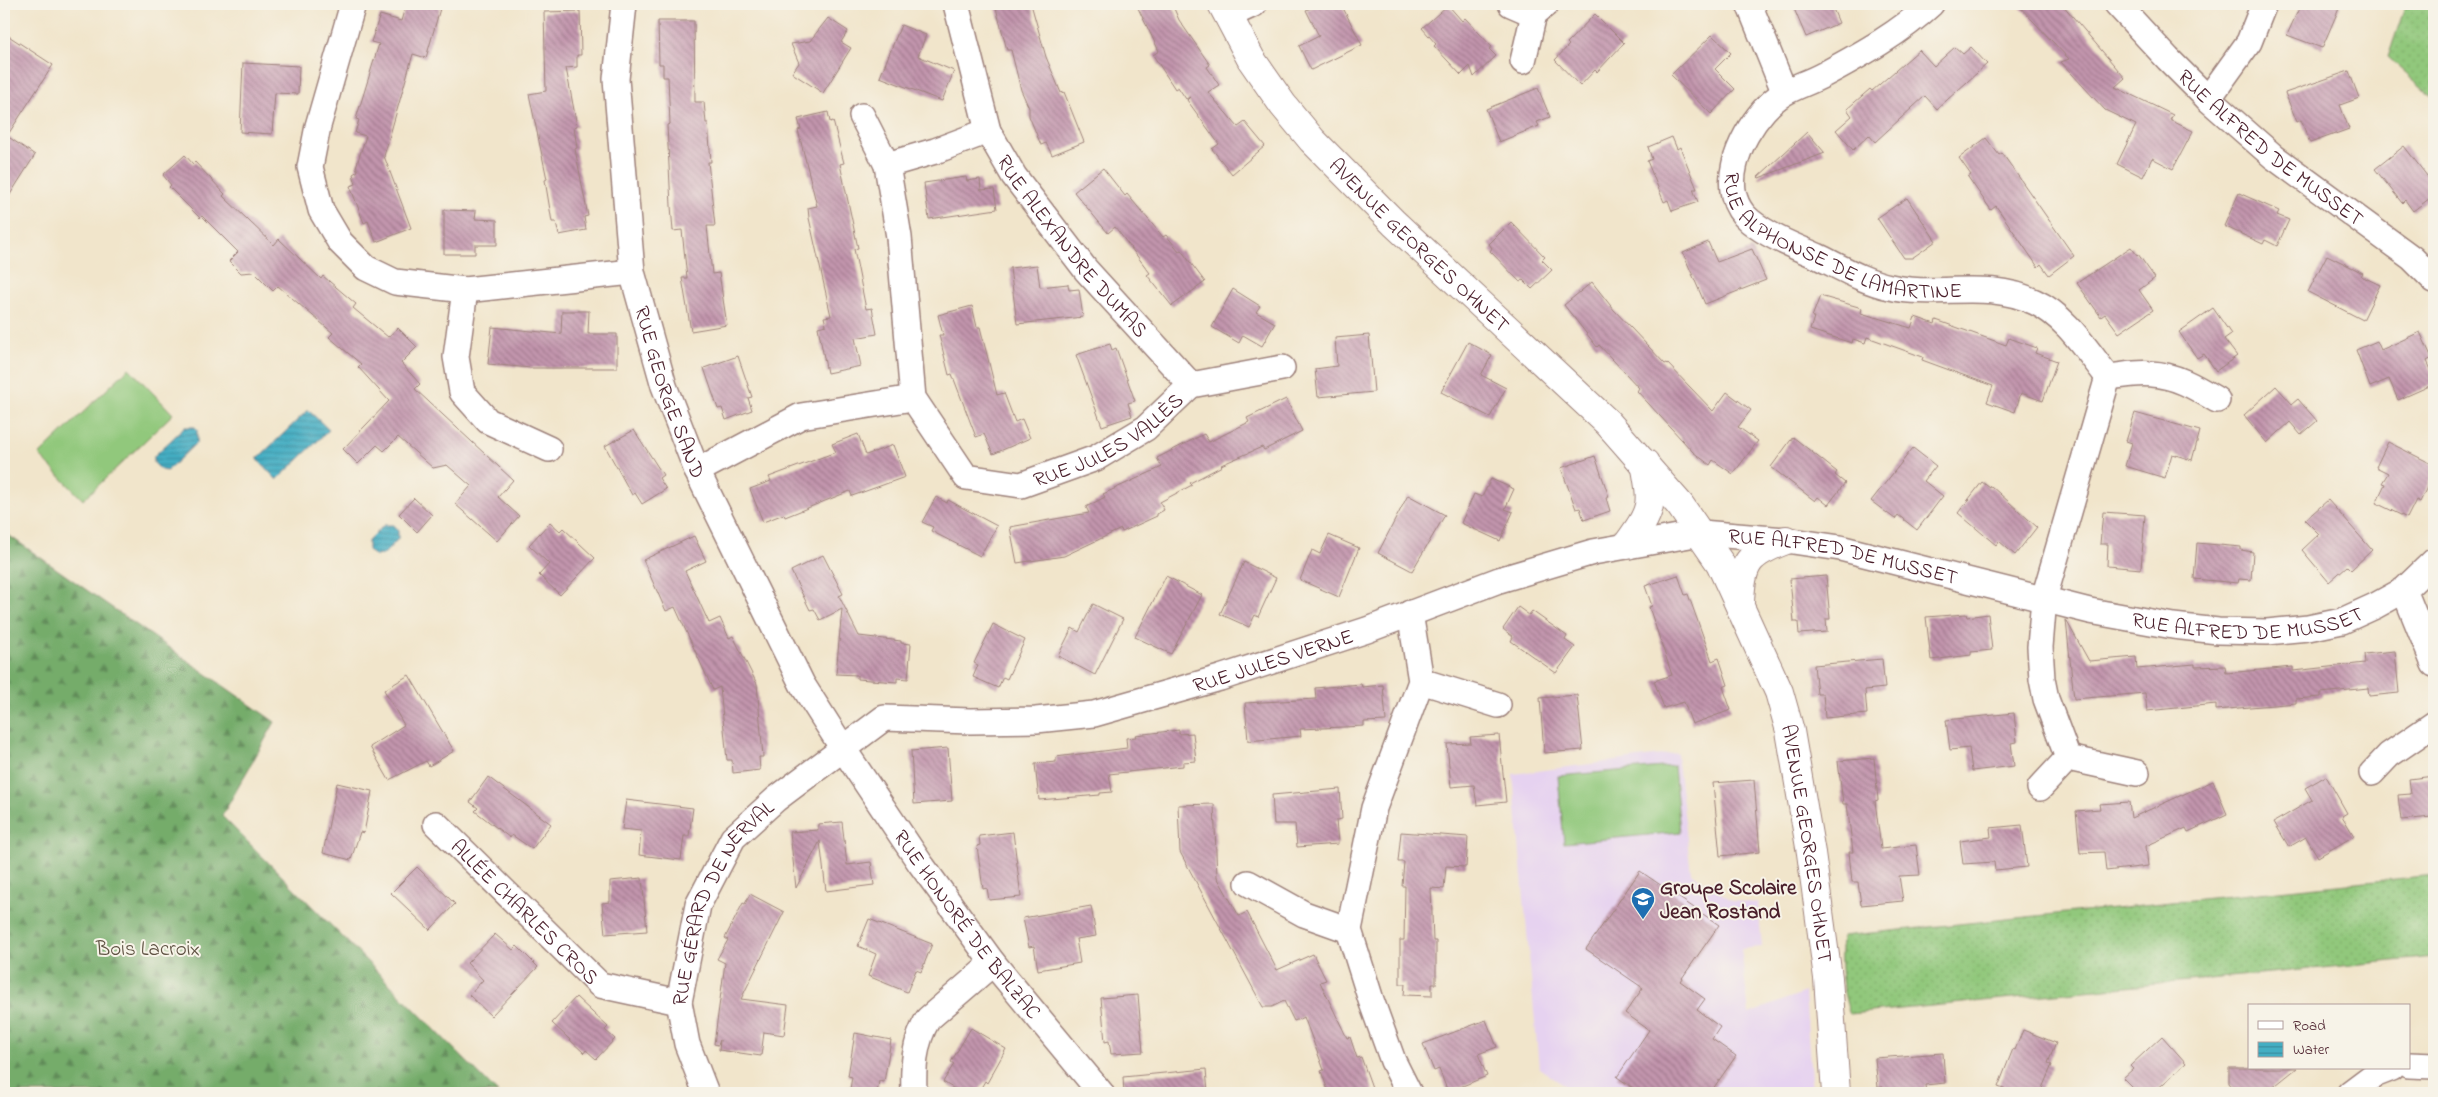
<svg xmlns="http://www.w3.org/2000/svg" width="2438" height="1097" font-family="'Indie Flower',sans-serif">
  <defs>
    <pattern id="grass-dots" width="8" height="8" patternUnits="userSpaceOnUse" patternTransform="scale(1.25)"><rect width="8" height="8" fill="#91c87b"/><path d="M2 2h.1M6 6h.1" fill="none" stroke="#7fab6a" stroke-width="1.8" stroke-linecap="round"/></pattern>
    <pattern id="forest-firs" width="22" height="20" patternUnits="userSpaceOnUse" patternTransform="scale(1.25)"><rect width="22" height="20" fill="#74ac6b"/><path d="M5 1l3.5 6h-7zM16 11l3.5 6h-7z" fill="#618b58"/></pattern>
    <pattern id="water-rules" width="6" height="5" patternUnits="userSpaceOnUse" patternTransform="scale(1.25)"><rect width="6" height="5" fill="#44aec3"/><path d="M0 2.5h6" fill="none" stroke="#3b8d9f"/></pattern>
    <pattern id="building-back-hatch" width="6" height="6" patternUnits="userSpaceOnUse" patternTransform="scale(1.25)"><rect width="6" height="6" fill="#c295ad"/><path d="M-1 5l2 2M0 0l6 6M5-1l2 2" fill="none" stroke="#a0798d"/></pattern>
  </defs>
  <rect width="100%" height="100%" fill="#f7f3e8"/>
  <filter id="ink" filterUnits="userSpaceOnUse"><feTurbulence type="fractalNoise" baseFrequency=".02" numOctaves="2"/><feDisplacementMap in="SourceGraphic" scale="10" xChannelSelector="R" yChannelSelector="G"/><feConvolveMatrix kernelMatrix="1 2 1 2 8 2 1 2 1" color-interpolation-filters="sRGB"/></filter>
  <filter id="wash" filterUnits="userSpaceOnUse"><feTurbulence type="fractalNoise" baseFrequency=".0096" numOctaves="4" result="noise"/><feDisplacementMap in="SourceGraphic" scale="20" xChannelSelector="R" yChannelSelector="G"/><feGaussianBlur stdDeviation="1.12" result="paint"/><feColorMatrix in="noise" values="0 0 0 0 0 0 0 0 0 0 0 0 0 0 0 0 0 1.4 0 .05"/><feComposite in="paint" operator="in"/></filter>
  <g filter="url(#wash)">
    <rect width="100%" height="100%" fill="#f1e5cb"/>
    <!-- built -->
    <path fill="#e6d2f0" d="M1677,753L1691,873L1733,901L1758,903L1762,947L1741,949L1749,1014L1805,992L1812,1093H1575L1539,1068L1513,774Z"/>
    <!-- grass -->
    <path fill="url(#grass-dots)" stroke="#6e7453" d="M2406,4H2434V98L2388,57Z
      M2434,875V957L1850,1014C1841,989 1839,962 1842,936Z"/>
    <!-- forest -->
    <path fill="url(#forest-firs)" stroke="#5f664b" d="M4,532L275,722L222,816L498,1093H4Z"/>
    <!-- garden -->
    <path fill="#91c87b" stroke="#6e7453" d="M129,368L173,414L83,500L39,455Z
      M1674,766L1680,832L1564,843L1558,776Z"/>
    <!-- water -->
    <path fill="url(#water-rules)" stroke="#476677" d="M308,410L329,430L277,480L257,459Z
      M185,427H195L197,430V442L167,471L161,470L154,463V456Z
      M384,525H393L398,531V539L383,555L374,556L368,550V541Z"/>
    <g id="blocks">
      <!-- building -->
      <path fill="url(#building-back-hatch)" d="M406,4L441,5L426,58L413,54L384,156L411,228L376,242L368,221L364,223L350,186L356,184L353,174L358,171L356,167L366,136L355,133L359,120L356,119L379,44L371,42L380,15L401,21Z
        M995,4H1031L1046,57L1061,93L1064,92L1084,142L1052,155L1046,143L1041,145L1029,116V108L1021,90L1011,50H1007Z
        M1136,4H1172L1179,20L1210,65L1207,67L1219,85L1208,92L1238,127L1245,122L1265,146L1232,174L1212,149L1219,144L1187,100L1190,97L1186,99L1178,87L1175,89L1153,55L1159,51Z
        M1320,4H1341L1362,45L1311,70L1299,46L1319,36L1306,10Z
        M1792,4H1831L1839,23L1806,37Z
        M2017,4H2062L2125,78L2115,87L2173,115L2170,120L2193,131L2173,169L2152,158L2143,177L2117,164L2136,125L2105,110L2061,62L2069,59Z
        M2301,4H2341L2322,48L2287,35Z
        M1448,5L1462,21L1465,18L1492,47L1489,49L1496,56L1474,77L1470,66L1461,75L1434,46L1436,44L1422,28Z
        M580,11L581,55H577V67L566,68L577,126L574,127L577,148L575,149L588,216L584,217L586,230L559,235L556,222H552L545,180L547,179L529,94L546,91L544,12Z
        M1595,14L1624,43L1597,72L1595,70L1580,86L1555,60L1569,45L1567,43Z
        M828,18L848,31L841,42L851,48L823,93L792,73L799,63L791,44L810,41Z
        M658,21H694L695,102H704L706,123H708L711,162H708L715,226H707L712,274L719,273L727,325L691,331L682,278H687L682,230L673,231L671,206L667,125L670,124L668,77H663V64H659Z
        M901,25L926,35L918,56L954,71L942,101L880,77Z
        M4,33L53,65L7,136L35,155L4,204Z
        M1712,35L1731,53L1715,69L1735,89L1711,114L1671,75Z
        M1955,47L1963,54L1971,47L1987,64L1937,109L1925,96L1875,142L1869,135L1853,150L1836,130L1852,116L1847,109L1870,89L1872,91L1919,50L1934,66Z
        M243,63L299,66L298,94L275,93L272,134L240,132Z
        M2349,71L2359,98L2340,105L2349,129L2310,143L2301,120L2297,122L2285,93Z
        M1538,88L1550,117L1537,122L1539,126L1499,142L1486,109Z
        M828,112L830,122L833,121L844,163L840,164L858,248L854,249L866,309L872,308L877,334L855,338L861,366L827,373L818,327L826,325L824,317L831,316L809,218L808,208L817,206L798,130L801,129L798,119Z
        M1807,132L1825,153L1759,178L1758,177Z
        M1672,137L1677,149L1680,147L1697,189H1693L1698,202L1672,211L1668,200L1664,202L1647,161L1652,159L1648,147Z
        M1986,138L1999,155L2002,153L2074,256L2049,275L2041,264L2038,267L1996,206L1991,210L1968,177L1971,175L1959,158Z
        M2404,146L2434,185V195L2413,211L2405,200L2402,203L2375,169Z
        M185,155L193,164L195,162L225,194L223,196L274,245L279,239L321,279L323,276L356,304L353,308L388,337L398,328L417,347L401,363L420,384L415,389L513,480L498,497L519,516L497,541L455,504L471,486L447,465L433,468L398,437L384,451L377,445L358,464L343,449L389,401L358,367L361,364L329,337L333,333L278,286L273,291L254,272L241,273L229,261L238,252L202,216L200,218L169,187L171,185L163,175Z
        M1103,168L1125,196L1127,194L1163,237L1166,235L1179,251L1181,250L1205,282L1172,306L1147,275L1150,273L1115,227L1108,233L1074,192Z
        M966,177L967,181L980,179L981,190L994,189L997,209L929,219L924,183Z
        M2239,193L2279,211L2277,215L2289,220L2277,246L2265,240L2263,244L2224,226Z
        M1907,198L1936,241L1912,258H1904L1877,218Z
        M444,210L476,211L475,219L497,220V245H475V254H444Z
        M1511,222L1545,257L1542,260L1552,270L1532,289L1523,280L1520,282L1490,251L1492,248L1489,244Z
        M1708,242L1717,262L1752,249L1766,280L1705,304L1683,253Z
        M2131,247L2137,255L2138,254L2155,278L2139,290L2153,310L2119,333L2105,314L2101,317L2077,283Z
        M2327,255L2363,273L2361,276L2380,285L2363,320L2308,292Z
        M1037,265L1040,287L1068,284L1069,290L1079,289L1083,317L1017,324L1010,268Z
        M1592,282L1614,310L1665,364L1667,363L1713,411L1727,392L1751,410L1738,427L1758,441L1733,474L1713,460L1710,465L1693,452L1637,391L1639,388L1599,345L1597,347L1564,305Z
        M1233,289L1260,306L1256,312L1275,323L1262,346L1243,335L1239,343L1212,327Z
        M1820,296L1862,308L1861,313L1911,328L1915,317L1935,324L1936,320L2006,345L2009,338L2037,348L2035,353L2057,361L2043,401L2021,393L2015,412L1987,402L1993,386L1922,360L1923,357L1867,337L1865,343L1853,339L1852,343L1810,330L1814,317H1812Z
        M972,306L977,327H980L997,395L1004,393L1015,422L1022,419L1030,438L993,454L984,434L976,437L952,374L949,375L939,335H943L938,315Z
        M2213,308L2231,334L2224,339L2237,356L2216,371L2204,354L2197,358L2179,332Z
        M562,311H589L588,334H617V368H531L488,364L492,327L561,334Z
        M2420,332L2432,358L2427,361L2434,376V384L2398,400L2389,379L2370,387L2356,350L2377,341L2381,350Z
        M1369,335L1374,392L1318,397L1315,369L1337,366L1335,338Z
        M1468,342L1492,355L1481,375L1506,388L1490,417L1441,392Z
        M1110,344L1112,350L1116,348L1135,401L1128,403L1132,416L1102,426L1076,355Z
        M738,356L752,397L748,398L752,410L726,420L722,408L718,409L704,368Z
        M2276,386L2292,404L2298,399L2317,421L2301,435L2290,422L2267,443L2244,415Z
        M1286,399L1302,431L1264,450L1262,447L1221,465L1222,466L1190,483L1192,485L1160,502L1164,510L1157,514V516L1122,532L1121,529L1064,556L1017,563L1010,527L1089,513L1086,507L1105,497L1103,494L1162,467L1157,458L1204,434L1209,442L1249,422L1247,418Z
        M2135,413L2200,431L2192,460L2172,454L2165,478L2125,466L2132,443L2126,441Z
        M634,430L663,475L659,478L666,489L642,504L635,493L632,495L605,446Z
        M858,434L866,455L893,445L905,477L852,496L850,491L785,517L784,514L763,522L750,489L771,481L769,477L836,452L832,444Z
        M1793,437L1837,472L1835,475L1845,483L1828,505L1818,497L1815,501L1771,467Z
        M2388,442L2434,465V472L2420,502L2416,500L2407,518L2376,503L2385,484L2382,483L2388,473L2376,467Z
        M1913,448L1936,466L1924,481L1943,496L1917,530L1898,515L1895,519L1871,501Z
        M1595,456L1609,497L1606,498L1610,511L1584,520L1580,508L1576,509L1561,468Z
        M1491,479L1514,489L1505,509L1513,512L1500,541L1461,523L1474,494L1482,497Z
        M1982,482L1990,488L1991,486L2037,527L2015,555L1999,541L1996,545L1958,513Z
        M1408,495L1445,515L1412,571L1378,553Z
        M936,497L947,503L948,500L997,526L980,556L931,531L933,527L922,522Z
        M414,498L432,515L417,532L399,514Z
        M2328,500L2372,550L2351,570L2347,566L2329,582L2302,550L2319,534L2305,520Z
        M2103,512L2145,515L2141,569L2107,566L2108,544H2100Z
        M550,522L560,531L563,528L595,558L560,595L539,575L549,564L529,545Z
        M1329,535L1359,548L1339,597L1300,580L1312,550L1320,554Z
        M694,536L706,561L685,571L709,623L720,618L729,638L733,636L757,684L763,757H759L760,770L733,773L732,760H727L720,687L713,690L675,607L666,611L643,560Z
        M2197,543L2241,547V550L2253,552L2251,580L2239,579L2238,583L2194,579Z
        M823,555L843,594L839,596L859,636L901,641V643L911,644L908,679L897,678V682L857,679V675L836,674L842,609L820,620L814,609L810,610L791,571Z
        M1244,562L1276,578L1258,617L1255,615L1249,627L1220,614Z
        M1678,575L1685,595L1688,594L1712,661L1719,658L1728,685L1723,687L1731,710L1692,724L1684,702L1664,708L1654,681L1672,675L1649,607L1652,606L1645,586Z
        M1166,576L1202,595L1171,654L1135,637Z
        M1826,576L1830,619H1826L1827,632L1799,634L1798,622H1794L1790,579Z
        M1093,604L1123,619L1095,675L1058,656L1072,628L1079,632Z
        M1518,607L1529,615L1532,611L1567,636L1565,640L1575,647L1556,673L1511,641L1513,637L1503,629Z
        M1966,614L1967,617L1988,614L1992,650L1971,652V655L1931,660L1926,617Z
        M2066,620L2089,661L2136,657L2137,669L2195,664V667L2225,666L2226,673L2293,667V671L2365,663L2364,654L2395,651L2399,693L2369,696L2368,688L2321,693V697L2296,699V703L2216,710V704L2147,711L2145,693L2074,699Z
        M993,624L1025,640L1007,679L1003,677L998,688L973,677L978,665L974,663Z
        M1882,659L1885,688L1865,690L1867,714L1825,718L1823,694H1817L1814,665Z
        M409,675L454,751L429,766L426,761L389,780L370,747L404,725L384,690Z
        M1361,684L1362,687L1383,685L1386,721L1364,722V726L1300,729L1301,736L1248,741L1245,703L1316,699L1315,688Z
        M1577,695L1583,750L1544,753L1540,698Z
        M2014,713L2017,742L2011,743L2014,766L1972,771L1969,748L1950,750L1946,720Z
        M1179,730V734L1193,733L1196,761L1183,762V766L1109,774L1112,792L1100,793V795L1039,800L1035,764L1056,762V757L1127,748L1126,738L1136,737L1135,735Z
        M1499,735L1506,802L1477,805L1474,785L1451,787L1447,744L1471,743L1470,737Z
        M948,748L952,801L914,804L911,751Z
        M1874,758L1878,800L1875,801L1881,849L1916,845L1920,875L1899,876L1903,901L1861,905L1858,882H1852L1849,852H1853L1847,804H1843L1838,761Z
        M2326,776L2347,813L2342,816L2354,836L2318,857L2306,837L2289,847L2274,822L2312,800L2305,788Z
        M2434,776V813L2431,814L2432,817L2401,820L2398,795L2411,794L2409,779Z
        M488,777L551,824L532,849L512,835L510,838L475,811L478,808L470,802Z
        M1754,780L1760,852L1720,856L1713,783Z
        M2213,781L2227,814L2188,832L2186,828L2146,846L2148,866L2106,871L2104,852L2080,853L2076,811L2100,809L2099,804L2129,802L2131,818Z
        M337,783L372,791L364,833L360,832L351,860L323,853Z
        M1340,789L1342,819L1336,820L1338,844L1297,847L1295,824H1274L1272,795Z
        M626,800L693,808L689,836H684L681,860L639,855L641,831L622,829Z
        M1214,804L1217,877L1239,916L1247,912L1277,970L1313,954L1326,980L1320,982L1347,1038L1350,1037L1357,1058L1361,1057L1374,1093H1329L1321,1071L1324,1070L1304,1017L1294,1021L1284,1001L1272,1007H1263L1180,852L1178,805Z
        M842,822L847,865L871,862L874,885L826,891L820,841L796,888L790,832L818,830V824Z
        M2022,825L2027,867L1995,870L1994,862L1963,864L1960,841L1991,837L1990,828Z
        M1013,832L1021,897L989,900L987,888L983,889L977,846L980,845L979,836Z
        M1401,832L1468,837L1466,867L1446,866L1444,889L1431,888L1433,941H1436V984H1432V996L1404,995L1405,984H1400V940H1404L1405,886H1402L1404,862H1398Z
        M417,867L455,904L430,930L391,893Z
        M1640,871L1719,925L1680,981L1705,999L1697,1010L1720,1027L1712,1039L1736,1056L1710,1093H1640L1617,1077L1649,1030L1625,1013L1643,988L1586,949Z
        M642,878L647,931L605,934L602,903L610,902V881Z
        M750,894L784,912L741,999L788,1005L784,1035L764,1032L761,1056L719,1050L720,1040L718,1045L714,1044L725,963L717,959L728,940L725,938L743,903L745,904Z
        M1091,906L1096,936L1076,939L1080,963L1038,970L1034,946L1029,947L1023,918Z
        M869,919L932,944L921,972L916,970L907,992L868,976L876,954L858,946Z
        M495,934L513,950L517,946L538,967L491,1016L469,995L483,980L467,963Z
        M1138,995L1143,1052L1111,1054L1109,1041L1105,1042L1101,998Z
        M576,997L608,1027L605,1030L615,1039L596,1059L586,1050L584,1053L552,1023Z
        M1486,1020L1497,1047L1478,1054L1487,1076L1448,1092L1439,1069L1434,1071L1423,1044Z
        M971,1028L1006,1049L987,1083L985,1081L978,1093H961L943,1082L954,1064L951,1062Z
        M2023,1030L2056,1043L2048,1063L2052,1065L2040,1093H2015L1998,1087L2013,1049L2015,1050Z
        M855,1033L891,1040L884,1082L879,1081L877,1093L850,1089L852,1077L848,1076Z
        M2162,1036L2186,1063L2153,1093H2138L2123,1078L2133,1069L2130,1066Z
        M1943,1053L1945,1083L1925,1085L1926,1093H1883V1087L1878,1088L1875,1058Z
        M2229,1068H2297L2266,1093H2237L2229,1083Z
        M1206,1069L1208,1093H1124L1123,1077Z"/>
    </g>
  </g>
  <g filter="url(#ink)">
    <use href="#blocks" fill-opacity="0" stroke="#9e827b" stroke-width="1"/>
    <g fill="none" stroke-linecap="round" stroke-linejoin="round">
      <!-- minor casing -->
      <g stroke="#9e827b" stroke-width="28">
        <g id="minor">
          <path d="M353,4L318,126L310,167L321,210L340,242L366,268L395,282L465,290L632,272"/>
          <path id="s1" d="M624,4L616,79L632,272L664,386L697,471L802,684L842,747L920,863L993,963L1101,1093"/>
          <path id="s2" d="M956,4L988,131L1014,176L1086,270L1191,385L1282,368"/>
          <path d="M1511,4L1534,14"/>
          <path d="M1749,4L1784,91"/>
          <path id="s3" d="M1931,4C1900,33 1862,54 1825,74C1799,88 1785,87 1764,110C1739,138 1715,192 1750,221C1770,237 1794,246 1817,256C1840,267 1865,282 1890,287C1939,298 1986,279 2035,302C2066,316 2087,351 2108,377C2122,376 2137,372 2151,374C2176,375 2197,388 2217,400"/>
          <path id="s4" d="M2117,4L2168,59L2208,99L2274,157L2412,258L2434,280"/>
          <path d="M1228,16L1254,4"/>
          <path d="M1523,61L1534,14L1546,4"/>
          <path d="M2208,99L2249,42L2264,4"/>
          <path d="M862,116L887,165"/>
          <path id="s5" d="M988,131L935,151L887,165L899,237L913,398L966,477L1021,485L1096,458L1146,428L1191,385"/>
          <path d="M465,290L456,357L462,392L488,421L549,449"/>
          <path d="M697,471L801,416L913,398"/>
          <path d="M2404,590L2434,664"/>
          <path d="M1421,681L1498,705"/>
          <path d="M2068,758L2046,699L2042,679L2040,647L2044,598L2108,377"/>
          <path d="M2372,773L2389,755L2434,724"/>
          <path d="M2040,788L2068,758L2137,773"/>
          <path id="s6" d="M436,824L600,985L679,1002"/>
          <path d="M1248,883L1304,914L1349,930"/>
          <path d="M2409,1065L2434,1066"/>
          <path id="s7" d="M706,1093L687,1044L679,1002L698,905L733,838L776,799L884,718L970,721L1036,720L1094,714L1220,678L1367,630L1499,580L1593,552L1701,533L1786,540L1840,548L2090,611L2173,626L2218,631L2267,632L2308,628L2342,621L2375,606L2404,590L2434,561"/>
          <path d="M914,1093C913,1067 914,1042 928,1019L993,963"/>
          <path d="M1409,1093L1393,1061L1371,1000L1349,930L1374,808L1421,681L1410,613"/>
          <path d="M2350,1093L2374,1075L2392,1068"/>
        </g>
      </g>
      <!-- tertiary casing -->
      <g stroke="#9e827b" stroke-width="30">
        <g id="tertiary">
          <path id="s8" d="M1222,4L1251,59L1283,105L1312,140L1394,223L1608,423L1680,505L1720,563L1779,692L1790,731L1811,853L1828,978L1836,1093"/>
          <path d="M1627,545C1653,509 1653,506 1645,463"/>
          <path d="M1740,604C1741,562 1748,554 1786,540"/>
        </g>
      </g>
      <!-- minor -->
      <use href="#minor" stroke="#fff" stroke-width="25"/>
      <!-- tertiary -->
      <use href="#tertiary" stroke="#fff" stroke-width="28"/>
    </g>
  </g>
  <!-- icons -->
  <defs>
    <g id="school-pin" transform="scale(1.25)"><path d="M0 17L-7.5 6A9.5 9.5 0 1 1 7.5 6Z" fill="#1f6fb2" stroke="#f7f3e8"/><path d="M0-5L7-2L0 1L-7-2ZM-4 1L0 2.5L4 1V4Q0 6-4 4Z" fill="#fff"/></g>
  </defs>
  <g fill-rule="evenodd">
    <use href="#school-pin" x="1643" y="899"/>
  </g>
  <g text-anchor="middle" stroke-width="4" stroke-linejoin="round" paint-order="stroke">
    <!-- street labels -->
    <g font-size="21" fill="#4a1f2b" stroke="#f7f3e8">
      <text dy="7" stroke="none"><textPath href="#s4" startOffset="211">RUE ALFRED DE MUSSET</textPath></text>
      <text dy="7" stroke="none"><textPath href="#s3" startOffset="410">RUE ALPHONSE DE LAMARTINE</textPath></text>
      <text dy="7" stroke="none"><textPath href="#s8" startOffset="314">AVENUE GEORGES OHNET</textPath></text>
      <text dy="7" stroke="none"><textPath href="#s2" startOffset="274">RUE ALEXANDRE DUMAS</textPath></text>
      <text dy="7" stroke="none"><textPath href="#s1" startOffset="395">RUE GEORGE SAND</textPath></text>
      <text dy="7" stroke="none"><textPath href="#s5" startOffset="591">RUE JULES VALLÈS</textPath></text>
      <text dy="7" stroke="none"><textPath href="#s7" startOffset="1452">RUE ALFRED DE MUSSET</textPath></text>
      <text dy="7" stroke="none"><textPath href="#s7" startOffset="1865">RUE ALFRED DE MUSSET</textPath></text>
      <text dy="7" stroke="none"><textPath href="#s7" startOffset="860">RUE JULES VERNE</textPath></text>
      <text dy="7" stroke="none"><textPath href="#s8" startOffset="1049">AVENUE GEORGES OHNET</textPath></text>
      <text dy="7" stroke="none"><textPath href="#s7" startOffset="206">RUE GÉRARD DE NERVAL</textPath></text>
      <text dy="7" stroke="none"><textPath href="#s6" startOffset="125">ALLÉE CHARLES CROS</textPath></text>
      <text dy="7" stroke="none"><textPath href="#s1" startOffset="1008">RUE HONORÉ DE BALZAC</textPath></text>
    </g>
    <!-- poi labels -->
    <g font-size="21" font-weight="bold" fill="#4a1f2b" stroke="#f7f3e8" text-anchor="start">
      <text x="1660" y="894">Groupe Scolaire<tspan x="1660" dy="24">Jean Rostand</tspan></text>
    </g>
    <!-- park labels -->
    <g font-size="21" fill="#5f5243" stroke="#f7f3e8">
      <text x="148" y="955">Bois Lacroix</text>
    </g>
  </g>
  <!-- margin -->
  <rect width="2438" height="1097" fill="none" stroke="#f7f3e8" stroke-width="20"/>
  <!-- legend -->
  <rect x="2248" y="1004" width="162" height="65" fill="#f7f3e8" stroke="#b29e9c"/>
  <rect x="2258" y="1021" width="25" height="8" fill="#ffffff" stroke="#b29e9c"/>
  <text x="2293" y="1030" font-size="15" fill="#4a1f2b">Road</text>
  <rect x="2258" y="1042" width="25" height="15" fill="url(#water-rules)" stroke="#b29e9c"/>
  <text x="2293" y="1054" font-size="15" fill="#4a1f2b">Water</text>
</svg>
